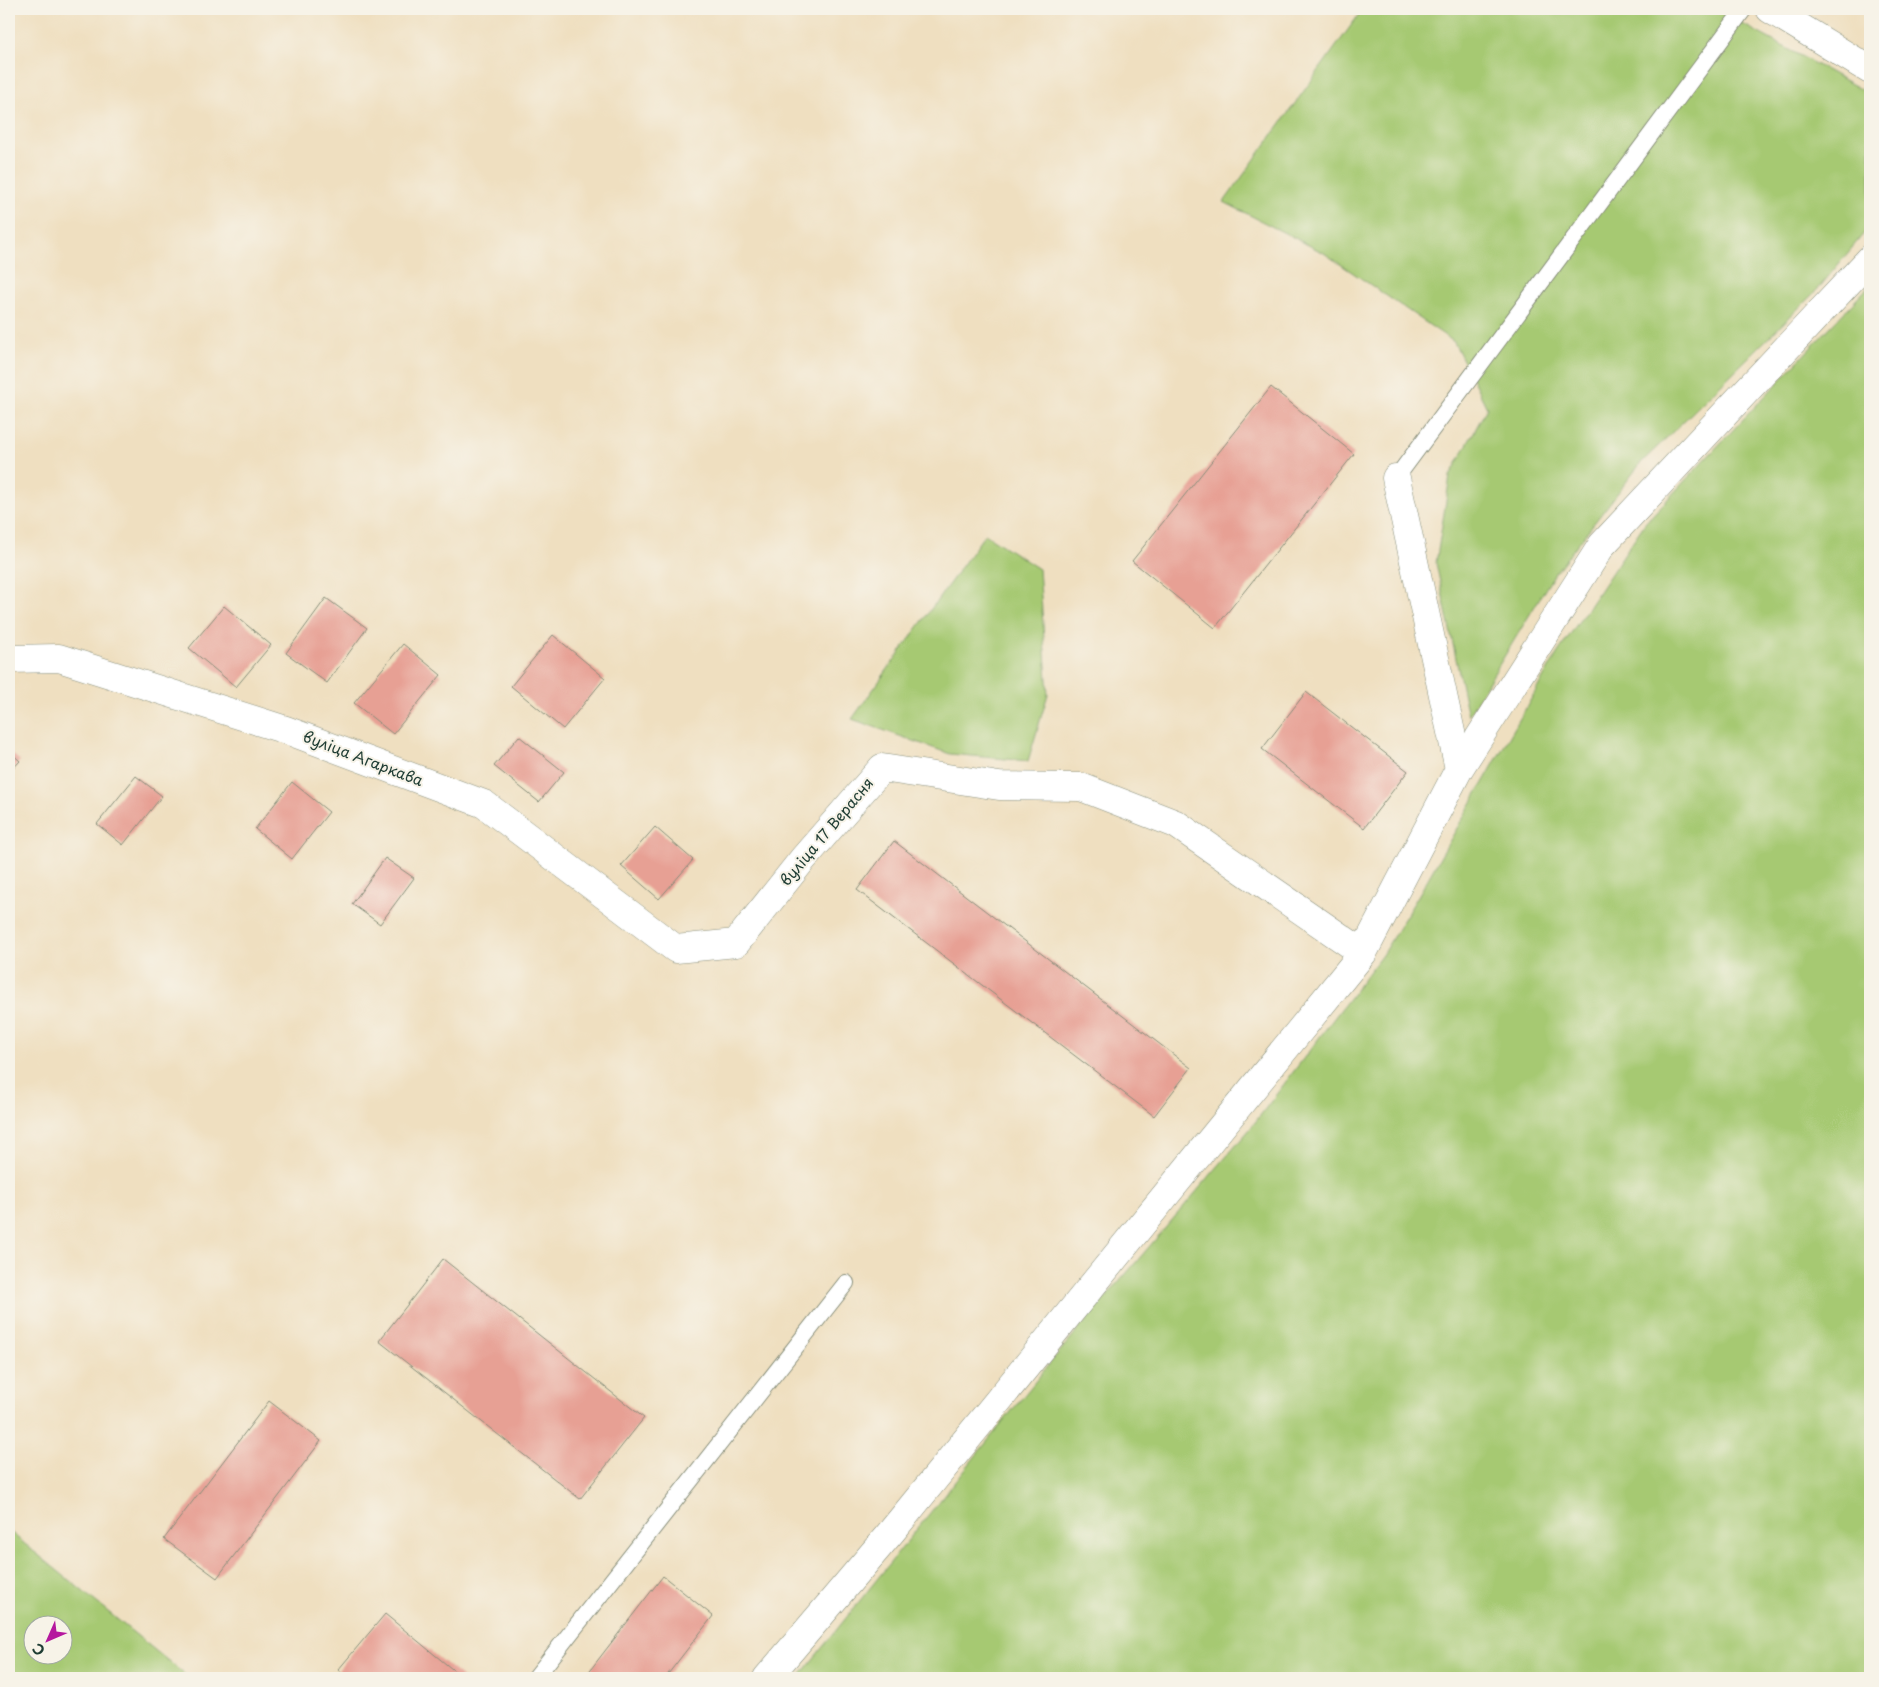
<svg xmlns="http://www.w3.org/2000/svg" width="1879" height="1687" font-family="'Playpen Sans',sans-serif">
  <rect width="100%" height="100%" fill="#f7f3e8"/>
  <filter id="ink" filterUnits="userSpaceOnUse"><feTurbulence type="fractalNoise" baseFrequency=".02" numOctaves="2"/><feDisplacementMap in="SourceGraphic" scale="10" xChannelSelector="R" yChannelSelector="G"/><feConvolveMatrix kernelMatrix="1 2 1 2 8 2 1 2 1" color-interpolation-filters="sRGB"/></filter>
  <filter id="wash" filterUnits="userSpaceOnUse"><feTurbulence type="fractalNoise" baseFrequency=".0096" numOctaves="4" result="noise"/><feDisplacementMap in="SourceGraphic" scale="20" xChannelSelector="R" yChannelSelector="G"/><feGaussianBlur stdDeviation="1.12" result="paint"/><feColorMatrix in="noise" values="0 0 0 0 0 0 0 0 0 0 0 0 0 0 0 0 0 1.4 0 .05"/><feComposite in="paint" operator="in"/></filter>
  <g filter="url(#wash)">
    <rect width="100%" height="100%" fill="#efdfc0"/>
    <!-- green -->
    <path fill="#a6c972" stroke="#628353" fill-rule="evenodd" d="M1363,9H1715L1870,94V226L1818,289L1641,463L1555,573L1468,716L1436,563L1450,476L1487,408L1454,342L1324,253L1224,202Z
      M1870,285V1678H798L1054,1358L1250,1129L1382,955L1418,896L1557,654L1645,523Z
      M985,534L1039,569L1048,694L1028,761L950,754L852,719Z
      M9,1531L189,1678H9ZM32,1624H62V1654H32Z"/>
    <g id="blocks">
      <!-- building -->
      <path fill="#e7a094" d="M1271,387L1354,454L1215,628L1132,561Z
        M326,598L367,628L327,683L286,653Z
        M224,606L271,645L236,687L189,648Z
        M553,635L605,678L563,729L511,686Z
        M403,644L441,675L393,734L354,703Z
        M1306,692L1408,771L1364,828L1262,749Z
        M519,736L564,772L539,802L494,766Z
        M9,751L20,761L9,773Z
        M136,776L162,796L123,845L97,824Z
        M292,782L329,812L292,859L255,829Z
        M655,827L693,860L659,899L621,866Z
        M894,841L1191,1068L1154,1116L857,890Z
        M385,858L414,878L380,924L352,904Z
        M443,1259L644,1418L580,1499L379,1341Z
        M269,1401L321,1441L217,1578L164,1539Z
        M663,1576L713,1616L665,1678H584Z
        M385,1614L463,1678H347L338,1670Z"/>
    </g>
  </g>
  <g filter="url(#ink)">
    <use href="#blocks" fill-opacity="0" stroke="#878e7a" stroke-width="1"/>
    <g fill="none" stroke-linecap="round" stroke-linejoin="round">
      <!-- service casing -->
      <g stroke="#878e7a" stroke-width="18">
        <path id="service" d="M1396,478L1744,9
          M535,1678L846,1283"/>
      </g>
      <!-- minor casing -->
      <g stroke="#878e7a" stroke-width="29">
        <path id="minor" d="M1770,9L1870,70
          M1396,478L1459,769
          M9,659L59,658L286,730L484,804L676,949L736,943L803,859L882,768L999,786L1081,787L1176,824L1363,953
          M767,1678L892,1531L1363,953L1459,769L1602,545L1870,259"/>
      </g>
      <!-- service -->
      <use href="#service" stroke="#fff" stroke-width="16"/>
      <!-- minor -->
      <use href="#minor" stroke="#fff" stroke-width="28"/>
    </g>
  </g>
  <g text-anchor="middle" stroke-width="4" stroke-linejoin="round" paint-order="stroke">
    <!-- street labels -->
    <g font-size="15" fill="#1f3d34" stroke="#f7f3e8">
      <text transform="translate(363 759) rotate(21)" y="5">вуліца Агаркава</text>
      <text transform="translate(827 832) rotate(-50)" y="5">вуліца 17 Верасня</text>
    </g>
  </g>
  <!-- margin -->
  <rect width="1879" height="1687" fill="none" stroke="#f7f3e8" stroke-width="30"/>
  <!-- north arrow -->
  <g transform="translate(48 1640) rotate(225)"><circle r="24" fill="#f7f3e8" stroke="#a1aaa0"/>
  <path d="M0-4L9 19L0 12L-9 19Z" fill="#b5179e"/>
  <text y="-8" font-size="14" font-weight="bold" text-anchor="middle" fill="#1f3d34">С</text>
  </g>
</svg>
